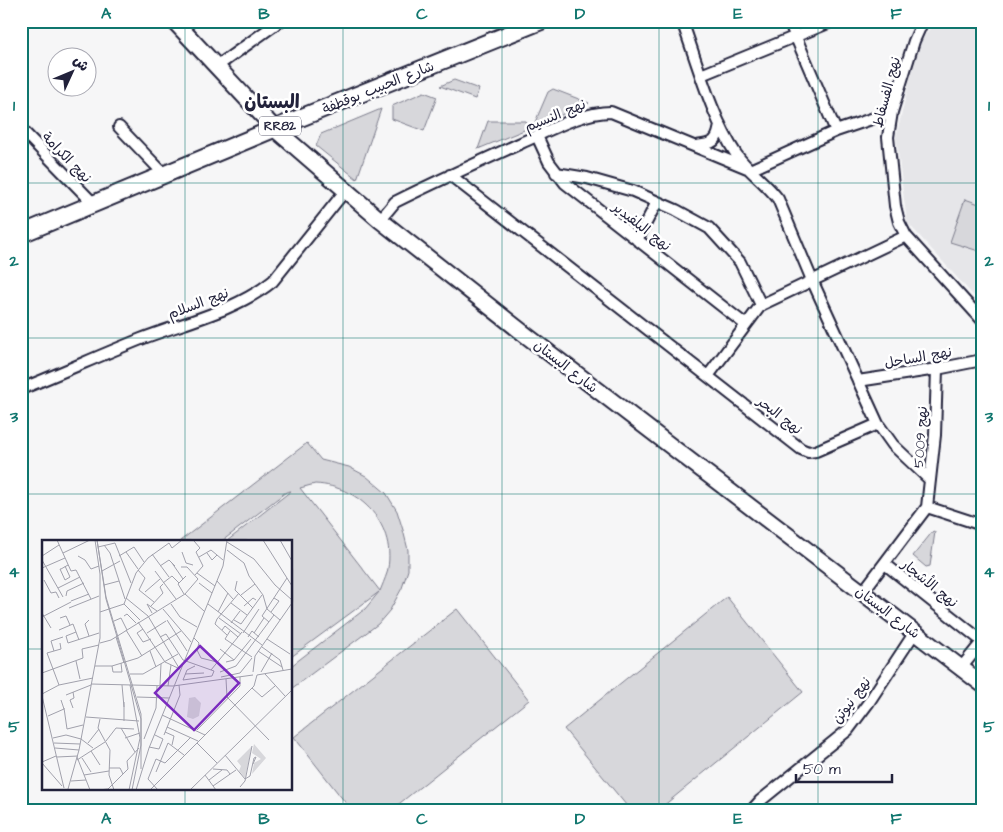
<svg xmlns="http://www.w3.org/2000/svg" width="1003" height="832" font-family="'Architects Daughter','Playpen Sans Arabic',sans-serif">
  <rect width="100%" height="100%" fill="#f6f6f7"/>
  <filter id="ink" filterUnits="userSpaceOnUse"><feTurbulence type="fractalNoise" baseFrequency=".02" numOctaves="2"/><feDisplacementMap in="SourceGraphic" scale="10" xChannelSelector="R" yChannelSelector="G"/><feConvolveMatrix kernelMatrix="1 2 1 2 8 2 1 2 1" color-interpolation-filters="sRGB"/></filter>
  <g filter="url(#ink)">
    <!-- built -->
    <path fill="#e6e6e9" d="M935,21H982V305L907,222L896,137L918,45Z"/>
    <!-- green -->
    <path fill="#d7d7db" stroke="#7c7c8b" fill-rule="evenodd" d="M454,80L479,89L475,99L440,86Z
      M553,89L589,103L533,127L548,92Z
      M424,92L437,97L424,131L392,119V106Z
      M381,109L357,179L316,146L321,134Z
      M488,121H526L529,128L478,149Z
      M965,199L982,205V252L950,242Z
      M307,443L321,460L349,467L366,476L386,493L397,511L403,530L408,550V570L402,588L390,610L378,624L291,689V666L365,609L379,592L291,657V541H227L291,491L286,492L222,541H180ZM315,484C361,486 398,526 387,573C385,579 382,586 380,591L300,488Z
      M933,531L935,532L930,566L926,567L913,556Z
      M727,597L803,692L657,811H631L564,729Z
      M457,609L529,700L390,811H352L294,737Z"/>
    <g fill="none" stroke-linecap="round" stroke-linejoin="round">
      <!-- minor casing -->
      <g stroke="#22223b" stroke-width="14">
        <path id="minor" d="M789,21L836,131
          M923,21L914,41L892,112L888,137L895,206L899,222L906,236L982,320
          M216,67L280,21
          M701,75L833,21
          M119,127L164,174
          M21,129L94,204
          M537,136L549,162L565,183L746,325
          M696,146C713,144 718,142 720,124
          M750,170L836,131L892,112
          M556,173L587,178L633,191L676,210L709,228L740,262L761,305
          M450,175L801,449L808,452L816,451L878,424L812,280L778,199C766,183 748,171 736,154C712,118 697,62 682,21
          M380,220L395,202C437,181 479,162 521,143C548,131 582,112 611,112L747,168
          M637,240L657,202
          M708,376L761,305L906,236
          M858,381L937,369L982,360
          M21,389C61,373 101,355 141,339C185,322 236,311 273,281L345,191
          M878,424L893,445L930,480
          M927,507L982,525
          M885,564L982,641
          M862,593L927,507L935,435L937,369
          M961,668L982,642
          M751,811L760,801L848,730L869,702L915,632"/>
      </g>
      <!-- secondary casing -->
      <g stroke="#22223b" stroke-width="19">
        <path id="secondary" d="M174,21L275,129L380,220L527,336L982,684"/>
      </g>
      <!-- primary casing -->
      <g stroke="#22223b" stroke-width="20">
        <path id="primary" d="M21,234L300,118L541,21"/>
      </g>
      <!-- minor -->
      <use href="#minor" stroke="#fff" stroke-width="10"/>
      <!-- secondary -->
      <use href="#secondary" stroke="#fff" stroke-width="15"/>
      <!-- primary -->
      <use href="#primary" stroke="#fff" stroke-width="16"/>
    </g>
  </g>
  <!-- grid -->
  <path fill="none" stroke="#0f766e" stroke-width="1" stroke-opacity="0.55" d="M185,21V541M343,21V811M502,21V811M659,21V811M818,21V811M21,183H982M21,338H982M21,494H982M21,649H44M291,649H982M185,788V811"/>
  <g text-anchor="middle" stroke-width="5" stroke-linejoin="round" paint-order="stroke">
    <!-- shield labels -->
    <rect fill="#fff" stroke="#646476" stroke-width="1" x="259" y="116.5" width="42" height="19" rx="4"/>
    <g font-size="12" font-weight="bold" fill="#22223b">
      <text x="280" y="130">RR82</text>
    </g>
    <!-- street labels -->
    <g font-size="14" fill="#22223b" stroke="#fff">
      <text transform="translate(378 87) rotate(-22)" y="5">شارع الحبيب بوقطفة</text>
      <text transform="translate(886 92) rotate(-75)" y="5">نهج الفسفاط</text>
      <text transform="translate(555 115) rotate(-22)" y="5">نهج النسيم</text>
      <text transform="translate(67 157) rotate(46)" y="5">نهج الكرامة</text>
      <text transform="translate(642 226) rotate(38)" y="5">نهج البلفيدير</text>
      <text transform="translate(198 303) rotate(-21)" y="5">نهج السلام</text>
      <text transform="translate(918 357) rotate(-10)" y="5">نهج الساحل</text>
      <text transform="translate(566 366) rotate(38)" y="5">شارع البستان</text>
      <text transform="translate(780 415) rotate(38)" y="5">نهج البحر</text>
      <text transform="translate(920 437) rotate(-86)" y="5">نهج 5009</text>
      <text transform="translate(930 583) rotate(39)" y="5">نهج الأشجار</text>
      <text transform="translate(888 612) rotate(37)" y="5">شارع البستان</text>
      <text transform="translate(851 700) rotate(-53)" y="5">نهج نيوتن</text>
    </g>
    <!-- district labels -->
    <g font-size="19" font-weight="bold" fill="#22223b" stroke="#fff">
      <text x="272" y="108">البستان</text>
    </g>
  </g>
  <!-- overview -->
  <g transform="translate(42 540)">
    <rect width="250" height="250" fill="#f6f6f7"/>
    <path d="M153,157L159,163L157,176L151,179L145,177L147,158ZM212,204L224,218L210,234L212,223L219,219L210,213ZM210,206L203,238L197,231L199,226L195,221Z" fill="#d7d7db"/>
    <path fill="none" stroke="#a1a1ac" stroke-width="1" d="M15,0L29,31L34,30L49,59M55,0L64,57L99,174V229M55,0L64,59L99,179V205L90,250M221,0L250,46M238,0L250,21M152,1L158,8L154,12L161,26L153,35M185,2L212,19L233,45L250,60M73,3L89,43M62,5L68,13L83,59M56,7L73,3M185,10L202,23L207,36L221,55L225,69L238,80M84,12L96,29M140,12L144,23L151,25M21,13L48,0M165,13L170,20L175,15M110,14L127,37M0,16L17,5M36,16L43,20L49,29L57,26M77,16L92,7L102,22M157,17L169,10L181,20M0,20L21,57M130,23L141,39M23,26L28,37L23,40L18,29H19L26,25M118,26L127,20L133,26M0,28L23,18M96,30L103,38L97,50L112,62M60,31L78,21M113,31L134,59M155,33L173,46M2,40L9,53L14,52L17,58M175,41L191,59M195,41L193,50L211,68M121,43L130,36L137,43M157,43L170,53M62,45L77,41M16,48L38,37M103,52L118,39M142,54L136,44L144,36M143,54L162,71M199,55L213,44M24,56L25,51L42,43M84,58L106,76M29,61L47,54M189,63L205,75M82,64L98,80M129,64L138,77L155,87M166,64L220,105M109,66L121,53L118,47L121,44M202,66L211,58L214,60M27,68L57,56M121,69L149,102M58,72L82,64L94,33L106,18L127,3L130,8L140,0M176,72L186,53M229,72L237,61L232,58M0,73L9,88M110,73L105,64L115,71M82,76L85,74L94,83M106,76L137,128M0,77L29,62M18,78L24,76L28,85M177,78L199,94M175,79L197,53M175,79L173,84L185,95M47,80L43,84L47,96M125,80L145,111M192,80L199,84L220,55M72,81L79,78L85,90M96,82L123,122L138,129M227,82L220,76L245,38M189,83L198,71M101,89L95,93L101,102L109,99M17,90L31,84L37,100M84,90L100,116M180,90L183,86L196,97M188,91L183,99L210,117M34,92L24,96L26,103L57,93M105,93L124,81M201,93L217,69M212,93L222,78M74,97L82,123M118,97L124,94L141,120L172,131L170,136L141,140M206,97L210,91L217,97M152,98L157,103L155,110L159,118L175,122M225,99L248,114M58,103L69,100L143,54L156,39L145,27H139M220,107L238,120L241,130M40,109L57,105M178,109L192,120M12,111L9,101L21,97M108,111L114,127M216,111L240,127M34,121L38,139M184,122L192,120L209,99M53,126H70L96,118L139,91M70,126L71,132H80L79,123M169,130L200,92M178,132L194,126L232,75M211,132L213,116L250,63M219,132L230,113M0,133L41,118L40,109M88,134H101L136,114M143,134L162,133M223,134L243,156M215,135L250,129M179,137L198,133L210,118M184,139L185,157L227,200M141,140L145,130L153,126M49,144L131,146L211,135M17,145L5,113L19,109L18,103M80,145L82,167M118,145L119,124M126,146L129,125M210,148L220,157L233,146M0,154L17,145L51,138M24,155L49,145M0,156L22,248M95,157L127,158M22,168L25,189L41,185M31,168L28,160L32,158L31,152M120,175L163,195M6,176L22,169L19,160M44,177L97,181M58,179L56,188L68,210L67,235L72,250M82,181V162M125,187L156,201M79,188L93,212M155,190L198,146V137M123,192L132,196L130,205M122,195L138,155L137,145M11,198L24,195L39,199L51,208M83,198L98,193M102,199L114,168L115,146M64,201L74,188L92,189M12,203L38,204M46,203L57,189M155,203L175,223M107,207L117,209L121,199L113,195M13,208L37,210M49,211L58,225M183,215L203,239L208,236L212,218L214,217L211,224M15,217L36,216M35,217L48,250M40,218L49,232M35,220L63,202M0,222L14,216M0,223L20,246M67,228H78L81,234M171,229L185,230L188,234M114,232L126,203L142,215M42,235L67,231M163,235L174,250M167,240L180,230M29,241L44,240M171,246L194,230M198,247L203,241L210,206M26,249L37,210L58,98V34L53,0M56,250L66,249L86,229L85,221L97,208M87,250L98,198L88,145M94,250L107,208L181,26L185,0M108,250L212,146L215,135M116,250L106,239L114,219L123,223L149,197M148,250L250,150"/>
    <path fill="#7b2cbf" fill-opacity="0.15" stroke="#7b2cbf" stroke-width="2.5" d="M158,106L197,143L152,190L113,153Z"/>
    <rect width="250" height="250" fill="none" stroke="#22223b" stroke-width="2.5"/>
  </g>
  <!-- margin -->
  <rect width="1003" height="832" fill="none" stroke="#fff" stroke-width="55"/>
  <!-- north arrow -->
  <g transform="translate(72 72) rotate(46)"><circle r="24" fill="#ffffff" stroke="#a7a7b1"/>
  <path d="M0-4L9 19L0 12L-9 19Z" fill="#22223b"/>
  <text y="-8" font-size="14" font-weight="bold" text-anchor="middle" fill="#22223b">ش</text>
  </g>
  <!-- scale -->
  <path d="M796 774v8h96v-8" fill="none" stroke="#22223b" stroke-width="2.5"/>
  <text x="803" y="774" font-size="15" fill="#22223b" stroke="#ffffff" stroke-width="4" paint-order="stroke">50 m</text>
  <rect x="28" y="28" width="948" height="776" fill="none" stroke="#0f766e" stroke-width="2"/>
  <g font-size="16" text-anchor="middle" font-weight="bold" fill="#0f766e">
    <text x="106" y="19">A</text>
    <text x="264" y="19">B</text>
    <text x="422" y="19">C</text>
    <text x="580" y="19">D</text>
    <text x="738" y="19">E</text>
    <text x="896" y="19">F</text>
    <text x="14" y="111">1</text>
    <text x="989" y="111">1</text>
    <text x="14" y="266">2</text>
    <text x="989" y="266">2</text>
    <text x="14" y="422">3</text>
    <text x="989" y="422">3</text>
    <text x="14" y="577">4</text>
    <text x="989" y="577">4</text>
    <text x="14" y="732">5</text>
    <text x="989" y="732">5</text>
    <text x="106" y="824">A</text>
    <text x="264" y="824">B</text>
    <text x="422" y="824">C</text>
    <text x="580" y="824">D</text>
    <text x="738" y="824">E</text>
    <text x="896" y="824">F</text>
  </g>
</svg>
